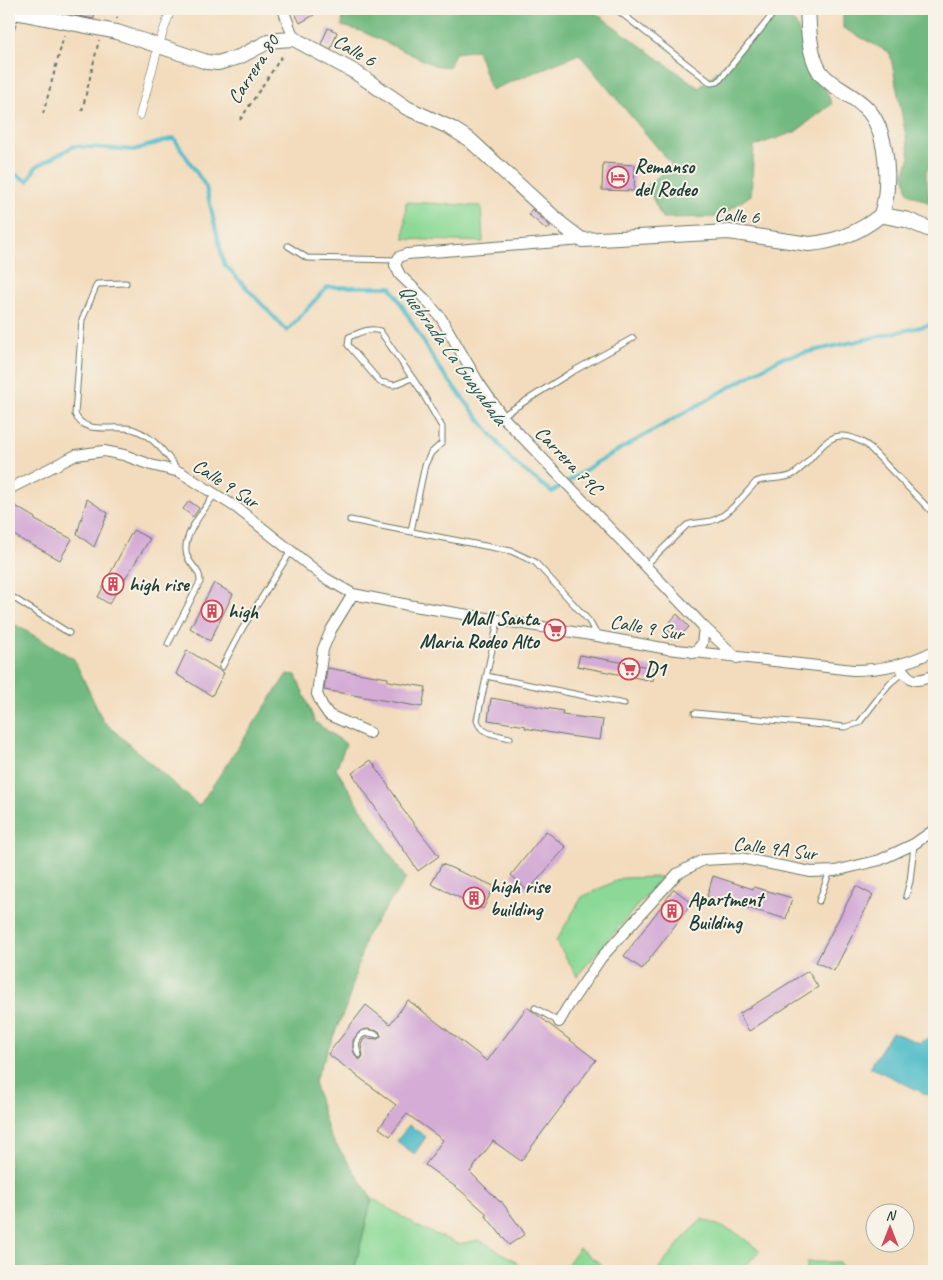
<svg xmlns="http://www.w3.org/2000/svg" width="943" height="1280" font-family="Caveat,sans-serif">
  <rect width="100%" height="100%" fill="#f7f3e8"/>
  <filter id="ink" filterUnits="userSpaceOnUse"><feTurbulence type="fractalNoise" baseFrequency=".02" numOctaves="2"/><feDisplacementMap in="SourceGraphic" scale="10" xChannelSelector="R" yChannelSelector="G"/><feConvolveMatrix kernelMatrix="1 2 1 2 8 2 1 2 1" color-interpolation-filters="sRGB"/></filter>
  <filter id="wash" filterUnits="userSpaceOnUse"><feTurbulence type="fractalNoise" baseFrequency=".0096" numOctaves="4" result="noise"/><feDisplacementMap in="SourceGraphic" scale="20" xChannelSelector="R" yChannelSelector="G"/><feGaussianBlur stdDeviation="1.12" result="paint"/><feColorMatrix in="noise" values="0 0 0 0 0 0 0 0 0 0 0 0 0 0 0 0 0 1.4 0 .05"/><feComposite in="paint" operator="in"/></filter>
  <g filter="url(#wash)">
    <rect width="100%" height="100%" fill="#f3dcbd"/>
    <!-- green -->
    <path fill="#8cd997" stroke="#568b66" d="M406,202L481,206L483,242L404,239Z
      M662,877L577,976L556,941L582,897L622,878Z
      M372,1198L417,1226L458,1244L479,1240L514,1260L525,1271H354Z
      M702,1219L735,1232L760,1251L740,1271H657L681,1241Z
      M579,1248L610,1271H563Z
      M807,1262H839L846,1271H807Z"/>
    <!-- forest -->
    <path fill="#71b980" stroke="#487b5a" d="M337,9H590L699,88L779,13L795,23L832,104L795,132L754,146L751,195L719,217L662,218L647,186L672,165L579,54L491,90L477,50L455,53L449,67L434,65L361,31L342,26L343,14Z
      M843,9H934V153L926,173L929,203L908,193L904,174L910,157L890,53L843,28Z
      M9,621L74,659L103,721L199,806L287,674L296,675L315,722L346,744L336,769L406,879L366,936L348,1002L314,1082L329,1134L372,1198L354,1271H9Z"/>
    <!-- water -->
    <path fill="#4ebbc8" stroke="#367c7e" d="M892,1032L920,1043L934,1035V1098L870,1067Z
      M409,1125L426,1137L414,1154L397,1141Z"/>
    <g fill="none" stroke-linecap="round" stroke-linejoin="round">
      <!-- stream -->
      <path stroke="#4ebbc8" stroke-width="4" d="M9,171L28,181L36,167L74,146L134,150L174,138L206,187L224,264L287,331L327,287H391L439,368L513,462L552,492L596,463L781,358L934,324"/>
    </g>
    <g id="blocks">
      <!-- building -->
      <path fill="#d4acd6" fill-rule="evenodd" d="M73,9H95L94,19L73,15Z
        M293,9H311L314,15L300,23Z
        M328,28L337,32L331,49L321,44Z
        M603,163L635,165L634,191L602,190Z
        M532,209L550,226L547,230L528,214Z
        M87,499L108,513L94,547L77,534Z
        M189,501L199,508L193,517L183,509Z
        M9,502L35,518V520L72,539L60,560L27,542V543L9,532Z
        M133,530L150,539L109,604L98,597Z
        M214,583L233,594L210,641L190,628Z
        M677,614L689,627L677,639L665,627Z
        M187,650L224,673L212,696L176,674Z
        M580,655L655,668L653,681L577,666Z
        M327,668L388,678V681L426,687L422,707L324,690Z
        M491,698L563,711L562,715L603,720L600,740L568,736L525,728L526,726L488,720Z
        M371,760L401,805L400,806L439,856L418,871L352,773Z
        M546,831L566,847L528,891L511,875Z
        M442,864L494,886L483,909L431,884Z
        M713,876L753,889L754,887L792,898L786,919L707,896Z
        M856,886L873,895L834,971L816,962Z
        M674,889L692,903L642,969L624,956Z
        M808,971L818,987L749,1031L739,1014Z
        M408,1000L487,1061L527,1007L596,1060L521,1161L493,1141L470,1172L500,1202L501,1201L525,1234L509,1245L485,1215L487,1214L460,1190L425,1165L443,1140L407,1114L390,1136L379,1128L396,1105L328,1054L366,1005L390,1024ZM367,1029L379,1031L381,1036L378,1039L367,1038L363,1040L361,1045L363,1056L361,1059H358L353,1051V1040L360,1031Z"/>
    </g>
  </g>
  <g filter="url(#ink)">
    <use href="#blocks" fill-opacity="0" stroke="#697564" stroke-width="1"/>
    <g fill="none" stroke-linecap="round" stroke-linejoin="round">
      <!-- service casing -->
      <g stroke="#697564" stroke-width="7">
        <path id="service" d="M616,9L711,83L718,82L777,9
          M288,246L307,258L397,260
          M126,283L97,284L82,320L75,414C84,437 116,423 135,430C154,437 166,454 178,470
          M502,416L570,373L633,338
          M350,520L511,551L535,562L589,621L597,635
          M411,531L425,465L431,453L442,443V427L420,389L380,331C370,327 359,333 349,337L348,345L380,382L394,385L412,378
          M645,566L687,525C695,522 702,523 711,521C729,516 744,495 756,482C769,476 783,481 794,474C822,455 826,419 867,445L934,514
          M9,595L69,633
          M498,621L477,720C481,735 496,734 510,738
          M168,644L200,582C201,571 192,567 188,558C178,539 205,509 215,494
          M222,667L242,629L291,551
          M486,676L624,704
          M695,713L845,727L859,723L889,684L903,672
          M906,896L910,881L914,845
          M819,901L830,871
          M535,1008L559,1022
          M359,1055C352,1041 361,1028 377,1035"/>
      </g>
      <!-- pedestrian casing -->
      <g stroke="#697564" stroke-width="9">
        <path id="pedestrian" d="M140,115L159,44L171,9"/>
      </g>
      <!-- minor casing -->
      <g stroke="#697564" stroke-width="12">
        <path id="minor" d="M283,9L294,39
          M9,28L14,12
          M582,240L407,254L399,257L395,265L400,275L426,300L441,318L479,383L502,416L704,627L737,658
          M9,489L76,455L104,451L124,455L151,465L180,472L237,508L325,578L353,594L408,605L597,636L668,649L853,670C882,670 908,664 934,651
          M353,594L331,630L323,649L317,694L322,705L329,715L370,733
          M694,653L702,644L704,627
          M899,665C911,683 914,682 934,676
          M559,1022L567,1008L601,958L677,874L703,860L740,858L811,872L835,871L880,860L914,844L934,830"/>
      </g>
      <!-- tertiary casing -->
      <g stroke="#697564" stroke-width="16">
        <path id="tertiary" d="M9,11L117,32L207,62L218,63L228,60L239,57L268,42L278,40L294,39L355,72L407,108L451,128L470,140L561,224L582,240L729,232L809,244C836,242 860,232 881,215"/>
      </g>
      <!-- secondary casing -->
      <g stroke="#697564" stroke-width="17">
        <path id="secondary" d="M808,9C808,29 809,55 820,72C832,88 851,93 865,107C888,128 892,188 881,215L907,220L934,231"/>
      </g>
      <!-- path -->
      <path stroke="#697564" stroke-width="2" stroke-dasharray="4 4" stroke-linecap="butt" d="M116,9L117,19
        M82,111L99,40
        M43,114L64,36
        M240,120L284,53"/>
      <!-- service -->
      <use href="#service" stroke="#fff" stroke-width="5"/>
      <!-- pedestrian -->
      <use href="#pedestrian" stroke="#fff" stroke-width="8"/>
      <!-- minor -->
      <use href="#minor" stroke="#fff" stroke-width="10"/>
      <!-- tertiary -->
      <use href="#tertiary" stroke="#fff" stroke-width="14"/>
      <!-- secondary -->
      <use href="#secondary" stroke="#fff" stroke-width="15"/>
    </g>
  </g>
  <!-- icons -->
  <defs>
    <g id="hotel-ring" transform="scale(1.125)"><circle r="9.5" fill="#f7f3e8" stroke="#d1495b" stroke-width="1.5"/><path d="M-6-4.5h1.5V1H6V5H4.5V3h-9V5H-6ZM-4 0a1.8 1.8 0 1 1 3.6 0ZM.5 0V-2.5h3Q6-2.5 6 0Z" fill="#d1495b"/></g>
    <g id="building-ring" transform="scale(1.125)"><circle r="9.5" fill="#f7f3e8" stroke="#d1495b" stroke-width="1.5"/><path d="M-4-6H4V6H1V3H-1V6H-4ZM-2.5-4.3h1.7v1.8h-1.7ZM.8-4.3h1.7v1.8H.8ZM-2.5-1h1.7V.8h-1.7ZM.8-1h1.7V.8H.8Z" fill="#d1495b"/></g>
    <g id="supermarket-ring" transform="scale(1.125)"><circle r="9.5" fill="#f7f3e8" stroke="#d1495b" stroke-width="1.5"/><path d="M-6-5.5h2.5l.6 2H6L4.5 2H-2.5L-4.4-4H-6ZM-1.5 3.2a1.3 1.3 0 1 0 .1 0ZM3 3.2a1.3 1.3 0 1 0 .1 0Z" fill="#d1495b"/></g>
  </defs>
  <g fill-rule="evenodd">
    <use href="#hotel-ring" x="618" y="177"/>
    <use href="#building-ring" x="113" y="584"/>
    <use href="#building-ring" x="212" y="611"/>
    <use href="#supermarket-ring" x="555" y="630"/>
    <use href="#supermarket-ring" x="629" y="669"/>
    <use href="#building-ring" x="474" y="898"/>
    <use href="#building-ring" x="672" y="911"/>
  </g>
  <g text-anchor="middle" stroke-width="4" stroke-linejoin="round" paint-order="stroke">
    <!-- street labels -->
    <g font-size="20" fill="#1f3d34" stroke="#f7f3e8">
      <text transform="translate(355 50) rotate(30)" y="7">Calle 6</text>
      <text transform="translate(253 69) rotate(-57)" y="7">Carrera 80</text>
      <text transform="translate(737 215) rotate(4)" y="7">Calle 6</text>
      <text transform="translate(569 460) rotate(46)" y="7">Carrera 79C</text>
      <text transform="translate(226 483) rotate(33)" y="7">Calle 9 Sur</text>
      <text transform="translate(647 627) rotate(10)" y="7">Calle 9 Sur</text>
      <text transform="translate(775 848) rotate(7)" y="7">Calle 9A Sur</text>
    </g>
    <!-- poi labels -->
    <g font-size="20" font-weight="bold" fill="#1f3d34" stroke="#f7f3e8" text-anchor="start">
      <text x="634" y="173">Remanso<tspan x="634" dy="23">del Rodeo</tspan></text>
      <text x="129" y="591">high rise</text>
      <text x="228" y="618">high</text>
      <text x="539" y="625" text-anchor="end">Mall Santa<tspan x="539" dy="23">Maria Rodeo Alto</tspan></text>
      <text x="645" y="676">D1</text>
      <text x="490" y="893">high rise<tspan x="490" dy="23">building</tspan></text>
      <text x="688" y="906">Apartment<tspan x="688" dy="23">Building</tspan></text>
    </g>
    <!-- water labels -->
    <g font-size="21" font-style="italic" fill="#2b5c59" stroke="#f7f3e8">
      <text transform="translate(453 354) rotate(54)" y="7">Quebrada La Guayabala</text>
    </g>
  </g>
  <!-- margin -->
  <rect width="943" height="1280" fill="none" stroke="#f7f3e8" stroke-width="30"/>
  <!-- north arrow -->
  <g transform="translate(890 1228)"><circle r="24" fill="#f7f3e8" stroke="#a1aaa0"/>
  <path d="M0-4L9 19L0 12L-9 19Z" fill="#d1495b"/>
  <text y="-8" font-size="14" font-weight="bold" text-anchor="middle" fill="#1f3d34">N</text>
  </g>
</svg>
